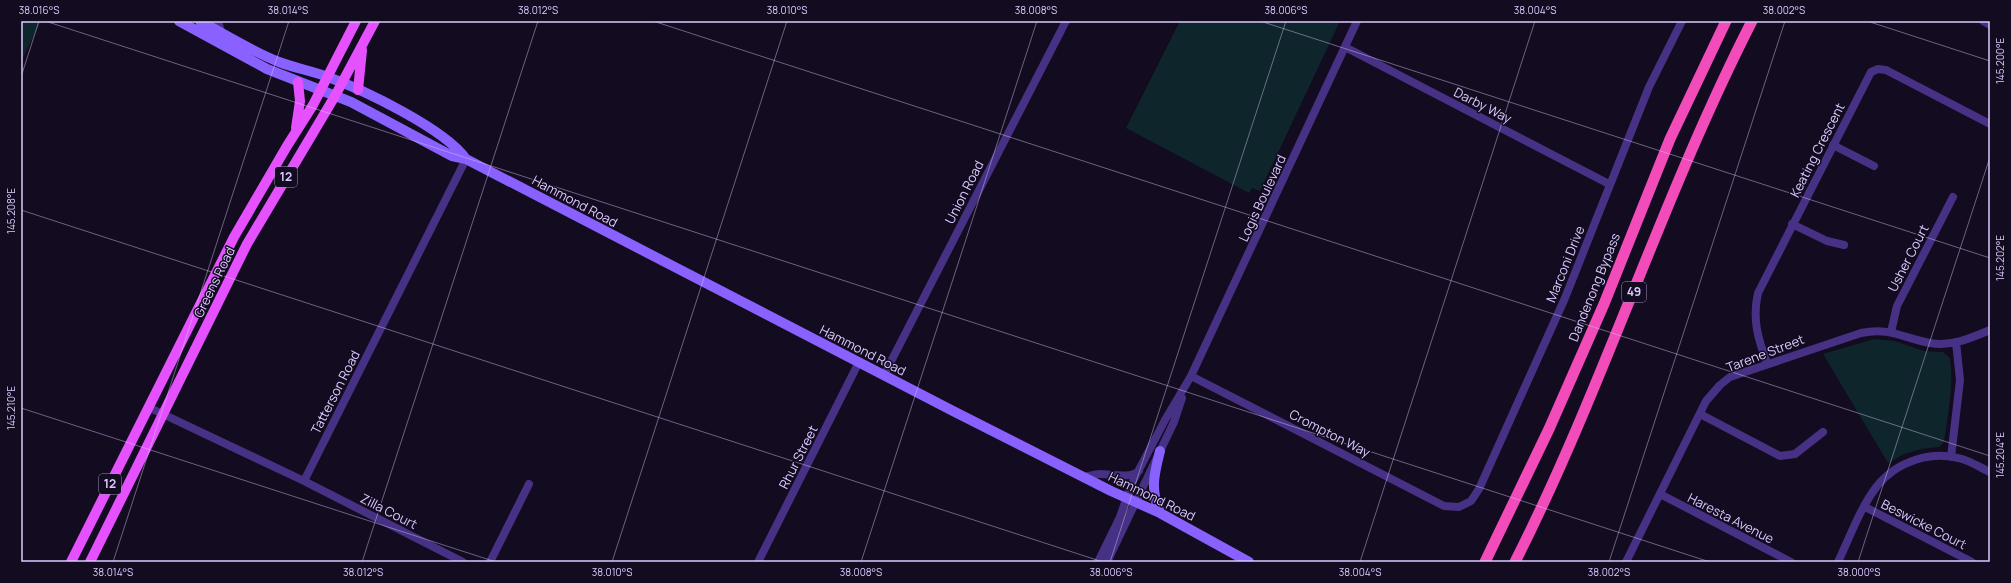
<svg xmlns="http://www.w3.org/2000/svg" width="2011" height="583" font-family="Manrope,sans-serif">
  <rect width="100%" height="100%" fill="#130b20"/>
  <!-- green -->
  <path fill="#0d252b" d="M21,21H41L21,62Z
    M1180,21H1340L1260,191L1252,188L1249,193L1126,128Z
    M1874,339L1895,341L1924,351L1943,352L1950,358C1954,386 1948,414 1944,442L1939,447L1921,449L1902,455L1888,463L1823,354Z"/>
  <g fill="none" stroke-linecap="round" stroke-linejoin="round">
    <!-- minor -->
    <path stroke="#473184" stroke-width="8" d="M218,21L221,32
      M1983,21L1990,25
      M1345,47L1609,184
      M1833,145L1874,166
      M1792,224L1827,241L1844,245
      M1891,332L1897,306L1953,197
      M1767,363C1758,339 1752,319 1758,293L1871,72L1878,69L1886,70L1990,124
      M884,375L1066,21
      M1191,376L1444,506L1459,507L1471,501L1479,489L1565,298L1649,87L1682,21
      M148,407L304,481L466,159
      M1700,414L1780,456L1795,454L1823,432
      M1951,457L1960,380L1956,342
      M1084,477C1089,476 1095,474 1100,474C1112,474 1129,479 1139,471
      M304,481L463,562
      M1660,494L1791,562
      M1865,507L1972,562
      M490,562L529,484
      M758,562L859,362
      M1098,562L1120,517L1131,485L1165,420L1191,376L1357,21
      M1107,562L1174,422L1182,398
      M1626,562L1706,401L1720,385L1730,377L1861,333C1890,327 1903,338 1930,343C1951,347 1971,338 1990,330
      M1838,562C1850,537 1860,508 1877,486C1897,461 1932,450 1962,459C1972,462 1981,468 1990,472"/>
    <!-- secondary -->
    <path stroke="#8961ff" stroke-width="10" d="M179,21L267,69L351,102L452,156L466,159L953,411L1111,491L1160,513L1249,562
      M200,21C226,35 251,51 279,62C295,68 312,71 328,77C364,90 445,129 466,159
      M1160,451C1154,475 1150,489 1160,513"/>
    <!-- primary -->
    <path stroke="#e551ff" stroke-width="10" d="M358,90L362,50
      M296,128L300,101L298,82
      M71,562L234,237L287,146L313,105L356,21
      M90,562L247,244L335,96L375,21"/>
    <!-- trunk -->
    <path stroke="#f24bba" stroke-width="11" d="M1485,562L1549,429L1604,304L1670,139L1726,21
      M1515,562C1604,386 1662,197 1752,21"/>
  </g>
  <!-- ticks -->
  <path fill="none" stroke="#dccaff" stroke-width="1" stroke-opacity="0.45" d="M45,21L1710,562M653,21L1990,456M1260,21L1990,258M1867,21L1990,61M21,77L39,21M21,210L1103,562M21,408L496,562M113,562L289,21M362,562L538,21M612,562L787,21M861,562L1037,21M1110,562L1286,21M1360,562L1535,21M1609,562L1785,21M1858,562L1990,157"/>
  <g text-anchor="middle" stroke-width="3" stroke-linejoin="round" paint-order="stroke">
    <!-- shield labels -->
    <g fill="#130b20" stroke="#a091bc" stroke-width="1">
      <rect x="275" y="167" width="22" height="20" rx="3"/>
      <rect x="1622" y="282" width="24" height="20" rx="3"/>
      <rect x="99" y="474" width="22" height="20" rx="3"/>
    </g>
    <g font-size="12" font-weight="bold" fill="#dccaff">
      <text x="286" y="181">12</text>
      <text x="1634" y="296">49</text>
      <text x="110" y="488">12</text>
    </g>
    <!-- street labels -->
    <g font-size="13" fill="#dccaff" stroke="#130b20">
      <text transform="translate(1483 105) rotate(27)" y="5">Darby Way</text>
      <text transform="translate(1817 150) rotate(-63)" y="5">Keating Crescent</text>
      <text transform="translate(964 192) rotate(-63)" y="5">Union Road</text>
      <text transform="translate(1262 198) rotate(-65)" y="5">Logis Boulevard</text>
      <text transform="translate(575 201) rotate(28)" y="5">Hammond Road</text>
      <text transform="translate(1908 258) rotate(-63)" y="5">Usher Court</text>
      <text transform="translate(1565 264) rotate(-68)" y="5">Marconi Drive</text>
      <text transform="translate(214 282) rotate(-64)" y="5">Greens Road</text>
      <text transform="translate(1594 287) rotate(-68)" y="5">Dandenong Bypass</text>
      <text transform="translate(863 350) rotate(27)" y="5">Hammond Road</text>
      <text transform="translate(1765 353) rotate(-21)" y="5">Tarene Street</text>
      <text transform="translate(335 392) rotate(-63)" y="5">Tatterson Road</text>
      <text transform="translate(1330 433) rotate(27)" y="5">Crompton Way</text>
      <text transform="translate(798 457) rotate(-63)" y="5">Rhur Street</text>
      <text transform="translate(1152 496) rotate(26)" y="5">Hammond Road</text>
      <text transform="translate(389 511) rotate(27)" y="5">Zilla Court</text>
      <text transform="translate(1731 518) rotate(27)" y="5">Haresta Avenue</text>
      <text transform="translate(1924 524) rotate(27)" y="5">Beswicke Court</text>
    </g>
  </g>
  <!-- border -->
  <rect width="2011" height="583" fill="none" stroke="#130b20" stroke-width="44"/>
  <rect x="22" y="22" width="1967" height="539" fill="none" stroke="#dccaff" stroke-width="1.5"/>
  <g font-size="10" text-anchor="middle" fill="#dccaff">
    <text x="39" y="14">38.016°S</text>
    <text x="288" y="14">38.014°S</text>
    <text x="538" y="14">38.012°S</text>
    <text x="787" y="14">38.010°S</text>
    <text x="1036" y="14">38.008°S</text>
    <text x="1286" y="14">38.006°S</text>
    <text x="1535" y="14">38.004°S</text>
    <text x="1784" y="14">38.002°S</text>
    <text transform="translate(2000 61) rotate(-90)" y="4">145.200°E</text>
    <text transform="translate(11 211) rotate(-90)" y="4">145.208°E</text>
    <text transform="translate(2000 258) rotate(-90)" y="4">145.202°E</text>
    <text transform="translate(11 408) rotate(-90)" y="4">145.210°E</text>
    <text transform="translate(2000 455) rotate(-90)" y="4">145.204°E</text>
    <text x="113" y="576">38.014°S</text>
    <text x="363" y="576">38.012°S</text>
    <text x="612" y="576">38.010°S</text>
    <text x="861" y="576">38.008°S</text>
    <text x="1111" y="576">38.006°S</text>
    <text x="1360" y="576">38.004°S</text>
    <text x="1609" y="576">38.002°S</text>
    <text x="1859" y="576">38.000°S</text>
  </g>
</svg>
